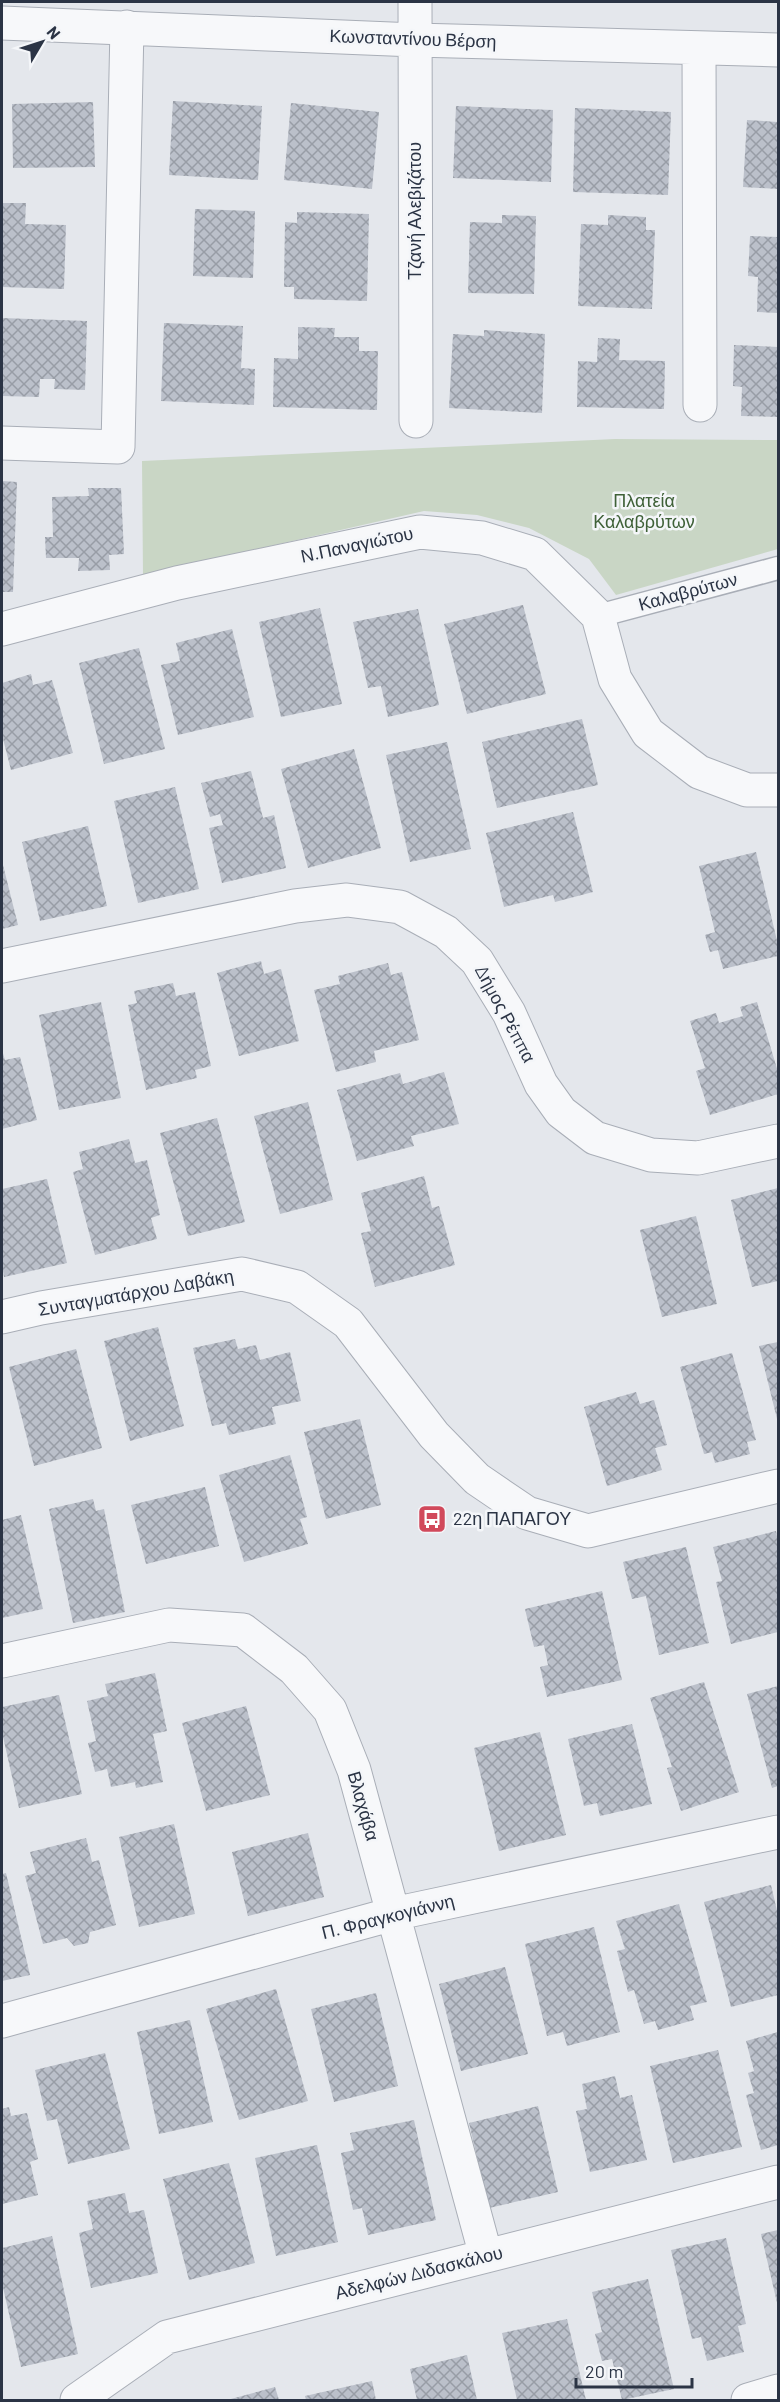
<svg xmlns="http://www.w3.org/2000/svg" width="780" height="2402" font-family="Barlow,sans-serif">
  <defs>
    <pattern id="building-cross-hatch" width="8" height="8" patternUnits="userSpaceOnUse" patternTransform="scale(1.5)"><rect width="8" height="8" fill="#bbc0ca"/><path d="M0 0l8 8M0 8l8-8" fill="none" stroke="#989da6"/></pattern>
  </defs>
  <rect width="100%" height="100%" fill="#e4e7ec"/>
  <!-- park -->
  <path fill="#c9d6c5" d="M615,439L778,440V549L616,595L589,559L529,528L477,515L424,511L143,575L142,461Z"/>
  <!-- building -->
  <path fill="url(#building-cross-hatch)" d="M173,101L262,106L258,180L169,175Z
    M93,102L95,167L13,168L12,104Z
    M291,103L379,112L372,189L284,180Z
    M456,106L553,110L551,182L453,178Z
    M575,108L671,112L668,195L573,192Z
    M747,120L778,122V189L743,187Z
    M2,203H26L25,224L66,225L64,289L2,287Z
    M195,209L255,211L253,278L193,276Z
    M297,212L369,214L367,301L294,299V287H284L285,222L297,223Z
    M502,215L536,216L534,294L468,293L470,222L502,223Z
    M608,215L646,217V230H655L652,309L578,306L581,224L608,225Z
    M750,236L778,237V313L757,312L758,277L748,276Z
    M2,318L87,321L85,390L54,389L55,379H40L39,397L2,396Z
    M164,323L243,326L241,368L255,369L254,405L161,401Z
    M298,327L335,328L334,337H359V351H378L377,410L273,407L274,358L298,359Z
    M484,330L545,334L542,413L449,408L453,334L484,336Z
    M598,338L620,339L619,360L665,361L664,409L577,407L578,361L597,362Z
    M734,345L778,347V417L741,416L742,387L733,386Z
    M2,481L17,482L13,592H2Z
    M88,488H121L124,554L109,555L110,570L78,571L79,558H46L45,537H53L52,497L89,496Z
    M523,605L546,694L467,714L444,624Z
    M320,608L342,704L281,717L259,622Z
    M418,609L439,705L388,717L381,686L368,688L353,622Z
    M232,629L254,717L178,735L161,665L180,661L176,643Z
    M139,648L165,749L104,764L79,663Z
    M31,674L33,685L52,680L73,753L11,770L2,735V683Z
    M582,719L598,785L497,808L482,742Z
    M447,742L471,849L410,862L386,755Z
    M354,749L381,848L308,868L281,769Z
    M251,771L263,818L274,815L286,868L222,883L209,828L223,825L220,814L210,817L201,783Z
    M175,787L199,889L138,903L114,801Z
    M573,812L593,892L555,902L553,895L504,907L486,833Z
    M88,826L107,906L40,921L22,842Z
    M756,852L778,945V956L723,969L718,950L710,952L705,935L715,932L699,866Z
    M2,861L18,925L2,929Z
    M261,961L264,974L281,969L299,1041L239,1056L217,973Z
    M388,963L391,975L402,972L419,1040L374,1051L376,1062L336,1072L314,990L340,984L338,976Z
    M173,983L176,996L195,992L211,1066L195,1070L197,1078L146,1090L128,1005L137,1003L134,991Z
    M101,1002L121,1098L59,1110L39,1015Z
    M757,1002L778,1072V1094L710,1115L696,1071L705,1068L690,1021L716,1013L719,1023L743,1016L740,1007Z
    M2,1050L5,1060L20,1057L37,1120L2,1129Z
    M444,1072L459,1124L411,1136L414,1146L357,1161L337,1090L400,1073L403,1084Z
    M308,1102L333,1200L280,1214L254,1116Z
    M217,1118L245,1222L188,1236L160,1133Z
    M129,1139L135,1163L147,1160L160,1215L151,1218L157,1239L95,1255L73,1172L83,1169L79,1152Z
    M424,1176L432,1208L439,1206L455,1265L375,1287L361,1233L371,1231L361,1193Z
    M47,1179L67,1263L4,1277L2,1265V1189Z
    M778,1188V1281L752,1287L731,1200Z
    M696,1216L717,1304L662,1317L640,1230Z
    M158,1327L184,1426L130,1441L104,1341Z
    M235,1339L238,1349L256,1345L260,1360L290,1352L301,1401L272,1407L276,1424L229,1435L226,1423L212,1426L193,1348Z
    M778,1342V1423L759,1346Z
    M76,1349L102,1448L34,1466L9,1367Z
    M732,1353L756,1440L747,1442L750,1454L715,1463L712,1452L704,1454L680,1367Z
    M636,1392L640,1404L654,1400L667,1445L655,1448L662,1470L607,1486L584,1407Z
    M360,1419L381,1505L326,1519L304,1432Z
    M290,1455L307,1517L300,1519L308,1544L244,1562L219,1475Z
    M205,1487L219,1546L146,1564L131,1505Z
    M93,1499L96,1511L104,1509L125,1612L73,1623L49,1509Z
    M21,1515L43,1609L2,1618V1520Z
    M776,1531L778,1542V1632L731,1644L716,1582L722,1581L713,1547Z
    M686,1547L709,1643L659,1655L646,1596L632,1599L623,1562Z
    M602,1591L622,1680L547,1697L540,1667L548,1665L544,1645L534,1647L525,1609Z
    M155,1673L167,1731L153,1734L163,1782L136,1788L135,1782L111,1787L107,1769L95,1772L88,1743L96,1741L87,1701L108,1696L105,1684Z
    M704,1682L739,1792L681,1811L667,1768L672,1767L650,1698Z
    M778,1686V1786L772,1788L747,1694Z
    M59,1695L82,1794L19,1808L2,1732V1707Z
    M246,1706L270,1795L206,1811L182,1723Z
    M632,1724L652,1804L600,1816L597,1803L584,1806L568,1739Z
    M540,1732L566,1835L499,1851L474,1748Z
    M174,1824L195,1914L139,1927L119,1837Z
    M308,1833L324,1897L248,1916L232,1852Z
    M86,1838L92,1862L99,1860L116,1925L90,1932L88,1943L74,1946L67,1938L43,1944L25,1876L36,1873L30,1852Z
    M6,1873L30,1975L2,1981V1874Z
    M771,1885L778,1915V1995L731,2007L704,1902Z
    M679,1904L707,2002L690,2006L694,2020L658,2030L655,2021L644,2024L634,1990L628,1992L617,1951L625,1949L616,1921Z
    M594,1927L620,2032L567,2046L563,2032L547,2036L525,1944Z
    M505,1967L528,2054L461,2071L439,1984Z
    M276,1989L308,2101L239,2120L206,2009Z
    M376,1993L398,2086L334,2102L311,2009Z
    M190,2020L213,2122L159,2134L137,2032Z
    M778,2032V2145L761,2150L746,2095L754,2093L748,2073L754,2071L746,2041Z
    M718,2050L742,2147L673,2163L650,2066Z
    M105,2053L130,2149L68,2164L57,2119L47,2121L35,2070Z
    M615,2076L620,2098L632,2095L647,2160L590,2172L576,2111L587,2109L582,2084Z
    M538,2106L558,2192L489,2208L469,2123Z
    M9,2107L11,2116L27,2113L38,2159L30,2162L38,2195L2,2204V2109Z
    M414,2120L436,2220L368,2235L362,2208L353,2210L341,2153L354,2150L350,2133Z
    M317,2145L338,2242L276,2256L255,2158Z
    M229,2163L255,2263L189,2280L163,2179Z
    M125,2193L129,2213L144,2210L158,2273L91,2288L79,2233L93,2229L87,2201Z
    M778,2230V2307L761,2234Z
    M52,2236L78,2354L21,2367L2,2283V2248Z
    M726,2238L746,2324L738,2326L744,2352L707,2361L701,2337L692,2339L671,2250Z
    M648,2279L674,2389L622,2400L612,2359L602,2361L595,2334L602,2332L592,2292Z
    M567,2319L586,2400H517L502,2333Z
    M467,2355L477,2400H417L410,2369Z
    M372,2381L376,2400H306L305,2396Z
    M275,2387L279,2400H227Z"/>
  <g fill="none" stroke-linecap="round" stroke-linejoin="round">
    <!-- lane casing -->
    <g stroke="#a9aeb7" stroke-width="25">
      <path id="lane" d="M598,616L778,568"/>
    </g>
    <!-- street casing -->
    <g stroke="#a9aeb7" stroke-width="35">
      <path id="street" d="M415,2L416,421
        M2,23L415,40L778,50
        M699,48L700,405
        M2,443L118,447L127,27
        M2,629L177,583L420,532L482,538L535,554L598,616L615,679L648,733L699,772L747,790H778
        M2,966L295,906L347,900L400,907L446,932L477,961L509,1013L541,1084L561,1112L595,1138L651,1155L698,1158L778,1141
        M2,1317L41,1308L242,1274L297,1287L348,1323L434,1435L477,1479L527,1513L588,1531L778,1486
        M2,1661L169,1625L243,1630L294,1669L330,1710L354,1770L486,2256
        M2,2021L393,1914L778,1832
        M77,2400L167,2337L778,2182
        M748,2400L778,2391"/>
    </g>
    <!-- lane -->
    <use href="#lane" stroke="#f7f8fa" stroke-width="22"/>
    <!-- street -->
    <use href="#street" stroke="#f7f8fa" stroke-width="33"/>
  </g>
  <!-- icons -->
  <defs>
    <g id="bus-square" transform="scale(1.5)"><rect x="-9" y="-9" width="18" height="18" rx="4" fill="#d1495b" stroke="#f4f6f9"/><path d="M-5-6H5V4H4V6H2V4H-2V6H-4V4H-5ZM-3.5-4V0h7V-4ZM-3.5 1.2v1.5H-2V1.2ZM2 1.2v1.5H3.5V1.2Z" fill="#fff"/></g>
  </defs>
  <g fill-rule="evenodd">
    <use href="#bus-square" x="432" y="1519"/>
  </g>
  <g text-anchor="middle" stroke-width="5" stroke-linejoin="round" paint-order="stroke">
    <!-- street labels -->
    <g font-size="18" fill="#2b3445" stroke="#f4f6f9">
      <text transform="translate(413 39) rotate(2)" y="6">Κωνσταντίνου Βέρση</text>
      <text transform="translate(415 211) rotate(-90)" y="6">Τζανή Αλεβιζάτου</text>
      <text transform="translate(357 545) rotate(-12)" y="6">Ν.Παναγιώτου</text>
      <text transform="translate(688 592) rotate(-15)" y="6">Καλαβρύτων</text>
      <text transform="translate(505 1014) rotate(62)" y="6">Δήμος Ρέππα</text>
      <text transform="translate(136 1293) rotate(-10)" y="6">Συνταγματάρχου Δαβάκη</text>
      <text transform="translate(363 1806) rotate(74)" y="6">Βλαχάβα</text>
      <text transform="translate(388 1917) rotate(-14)" y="6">Π. Φραγκογιάννη</text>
      <text transform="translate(419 2273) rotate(-14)" y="6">Αδελφών Διδασκάλου</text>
    </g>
    <!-- park labels -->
    <g font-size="18" fill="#3f6138" stroke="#f4f6f9">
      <text x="644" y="507">Πλατεία<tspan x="644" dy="21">Καλαβρύτων</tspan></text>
    </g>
    <!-- poi labels -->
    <g font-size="18" fill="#2b3445" stroke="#f4f6f9" text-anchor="start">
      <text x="453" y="1525">22η ΠΑΠΑΓΟΥ</text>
    </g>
  </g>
  <!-- border -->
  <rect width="780" height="2402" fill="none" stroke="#2b3445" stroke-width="6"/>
  <!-- north arrow -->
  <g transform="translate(42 42) rotate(51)" stroke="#f4f6f9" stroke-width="4.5" paint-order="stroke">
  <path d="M0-4.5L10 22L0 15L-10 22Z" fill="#2b3445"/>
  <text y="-9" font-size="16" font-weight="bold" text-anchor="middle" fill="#2b3445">N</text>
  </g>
  <!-- scale -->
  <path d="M576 2378v9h116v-9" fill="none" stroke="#2b3445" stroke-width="3"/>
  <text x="585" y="2378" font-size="18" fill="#2b3445" stroke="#f4f6f9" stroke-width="4.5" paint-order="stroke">20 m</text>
</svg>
